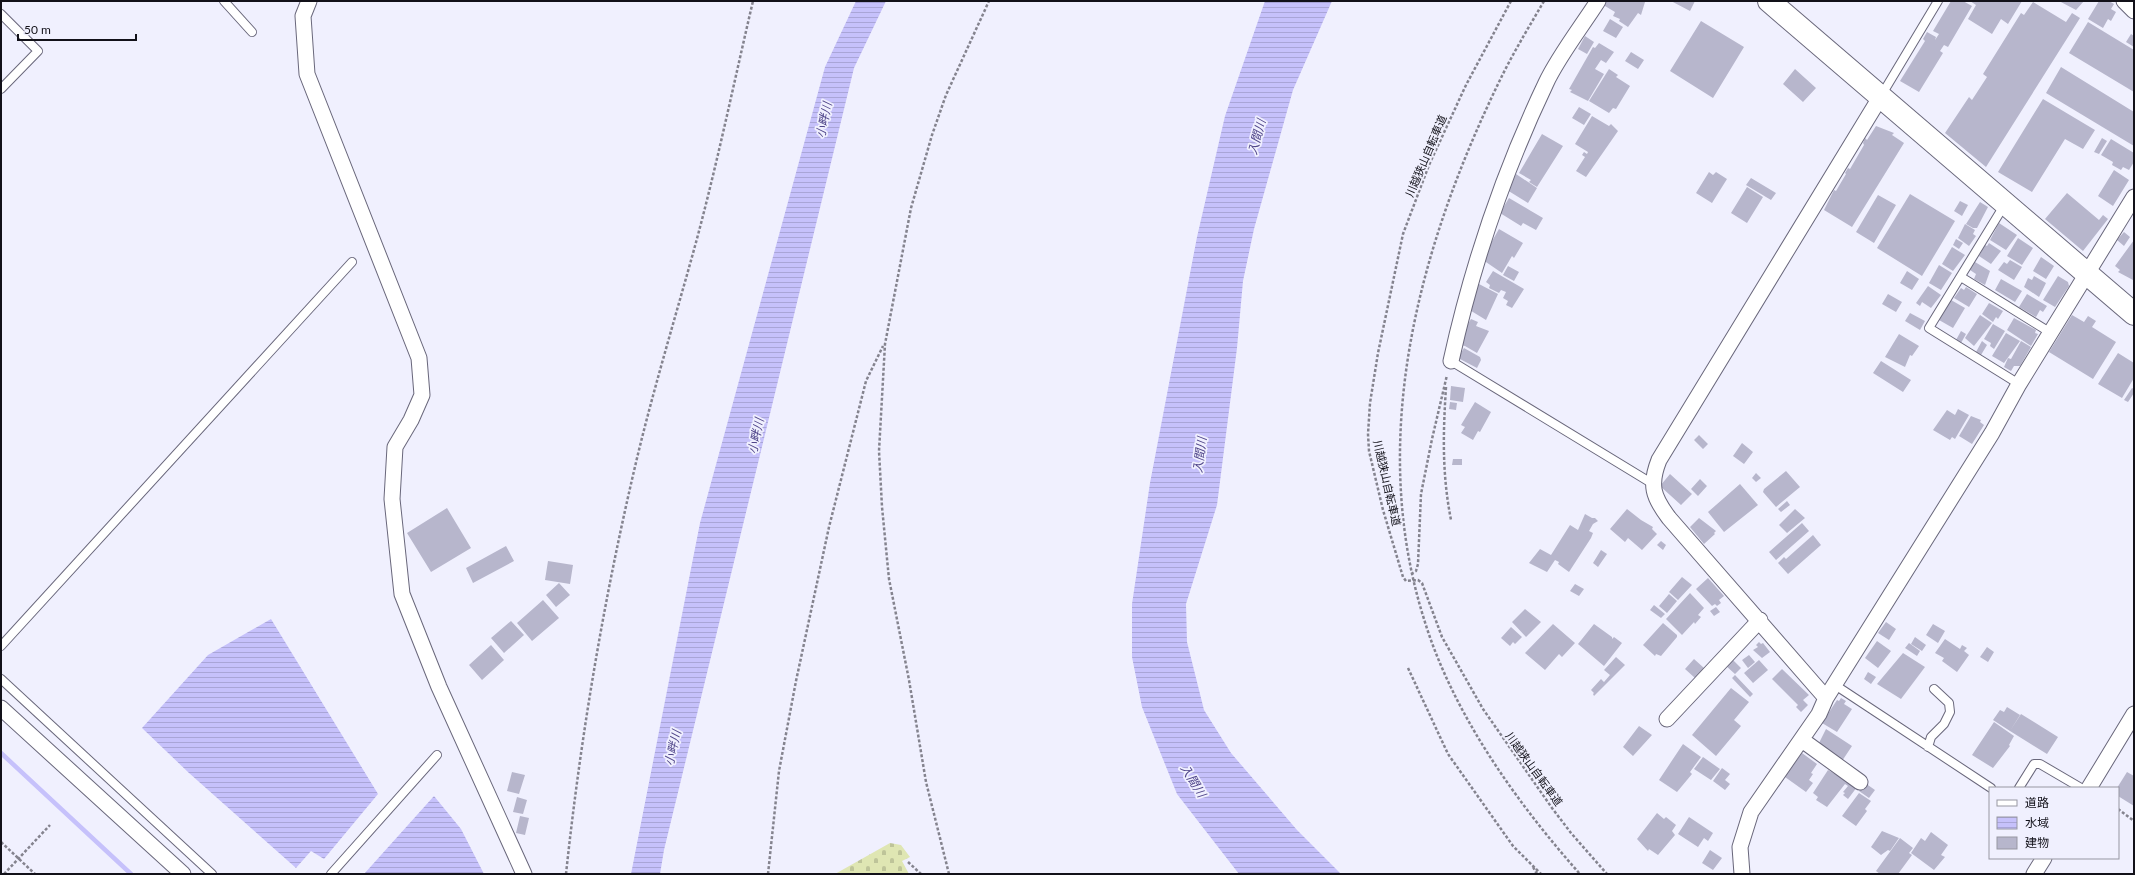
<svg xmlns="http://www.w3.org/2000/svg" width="2135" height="875" font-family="Lato,'Noto Sans JP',sans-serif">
  <defs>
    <pattern id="cemetery-stones" width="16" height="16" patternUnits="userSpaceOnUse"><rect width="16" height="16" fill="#dfe6b3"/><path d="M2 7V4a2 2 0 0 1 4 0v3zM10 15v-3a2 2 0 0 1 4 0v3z" fill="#bec499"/></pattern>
    <pattern id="water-rules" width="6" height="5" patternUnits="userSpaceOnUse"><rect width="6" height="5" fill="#c6c1fb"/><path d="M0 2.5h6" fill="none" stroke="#a9a5d7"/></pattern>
  </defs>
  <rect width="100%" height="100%" fill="#f0f0fe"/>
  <!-- cemetery -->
  <path fill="url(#cemetery-stones)" d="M890,843L901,845L910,857L902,861L909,874H835Z"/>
  <!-- water -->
  <path fill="url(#water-rules)" d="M856,1H886L854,68L664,850L660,874H631L700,523L825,67Z
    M1265,1H1332L1293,90L1254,229L1243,281L1237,348L1217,505L1186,604L1187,642L1204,710L1231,753L1297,830L1341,874H1239L1177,794L1142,707L1132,657V604L1150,483L1197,237L1225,116Z
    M271,619L378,794L324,859L311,851L296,868L189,773L142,728L208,655Z
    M434,796L461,829L484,874H364Z"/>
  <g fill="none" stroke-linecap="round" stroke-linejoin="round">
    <!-- stream -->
    <path stroke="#c6c1fb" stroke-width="4.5" d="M1,753L131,874"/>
  </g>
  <!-- building -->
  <path fill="#b7b6cc" d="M1601,1H1643L1645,2L1641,15L1638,13L1628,27L1619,21L1620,19L1613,16L1615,12L1600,3Z
    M1671,1H1695L1690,11Z
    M1951,1H1963L1972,6L1948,47L1944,45L1940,51L1943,53L1919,92L1900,81L1925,41L1923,39L1927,32L1936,37L1935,40L1939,34L1933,31Z
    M1970,1H2022L2008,24L2001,19L1992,34L1968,19L1976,5Z
    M2059,1H2084L2076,10Z
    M2099,1H2109L2114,4L2111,9L2116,12L2111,21L2108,19L2103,28L2088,19Z
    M2033,2L2066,22L2072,13L2080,18L1986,167L1945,133L1969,97L1972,100L1987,77L1983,74L2021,13L2024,15Z
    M1610,19L1623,27L1616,38L1603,31Z
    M1701,21L1744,47L1713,98L1670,71Z
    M2088,22L2134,50V92L2069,53Z
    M2131,34L2134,36V47L2126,42Z
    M1585,36L1594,42L1587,54L1578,49Z
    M1599,43L1614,52L1606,63L1601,60L1595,69L1604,74L1588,101L1570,92L1572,90L1569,89L1593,47L1595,48Z
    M1631,52L1644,60L1638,69L1625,61Z
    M2061,67L2134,112V146L2046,93Z
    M1609,69L1618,75L1616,77L1630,86L1616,109L1613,108L1609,113L1589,101Z
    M1795,69L1816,88L1803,102L1783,84Z
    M2043,99L2095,130L2083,149L2065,139L2032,192L1998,172Z
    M1579,107L1591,114L1584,125L1572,118Z
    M1592,116L1609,126L1611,124L1618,131L1586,177L1576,171L1585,157L1582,155L1584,152L1587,154L1588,152L1575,144Z
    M1876,126L1894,133L1892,135L1904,143L1852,227L1824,210L1834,190L1836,191L1846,174L1845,173L1848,168L1850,169L1864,145L1863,143L1865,138L1867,140Z
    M1542,134L1563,146L1537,187L1529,182L1531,180L1519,173Z
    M2102,138L2107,141L2099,154L2094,152Z
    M2111,139L2134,153V162L2129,170L2123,167L2121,170L2112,165L2113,162L2101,155Z
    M2114,170L2129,180L2113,206L2098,196Z
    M1709,172L1713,175L1716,172L1727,179L1712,203L1696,193Z
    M1516,174L1537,188L1528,203L1507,190Z
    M1751,178L1776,193L1771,200L1746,185Z
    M1747,187L1763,197L1747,223L1731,213Z
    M2067,193L2099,220L2103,215L2108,219L2083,251L2045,219Z
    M1910,194L1955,221L1922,276L1877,248Z
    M1878,195L1896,205L1874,243L1856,232Z
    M1509,198L1531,211L1526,219L1531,211L1543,218L1536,230L1523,223L1521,226L1500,213Z
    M1960,201L1968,205L1962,216L1954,211Z
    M1980,202L1988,207L1977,228H1973L1966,224Z
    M1999,223L2017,235L2006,250L1990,240Z
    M1965,224L1975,230L1973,234L1976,236L1969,246L1958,238Z
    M1499,229L1523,243L1514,258L1512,256L1502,273L1483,260L1489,251L1487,250Z
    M2124,232L2130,237L2124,246L2117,240Z
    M2018,238L2033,248L2022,265L2007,256Z
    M1956,239L1963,243L1959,249L1953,245Z
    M2134,240V279L2133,280L2118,272L2120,270L2115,266Z
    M1989,243L2001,251L1991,264L1979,256L1985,245L1987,246Z
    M1952,247L1965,255L1953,271L1942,264Z
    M2041,257L2054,266L2046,279L2033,271Z
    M2010,260L2022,267L2014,280L1998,270L2004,262L2007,264Z
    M1975,262L1990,271L1985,285L1974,279L1976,274L1970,270Z
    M1939,265L1952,273L1941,290L1929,283Z
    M1508,266L1519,272L1514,281L1503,275Z
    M1493,271L1524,289L1512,308L1506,305L1508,301L1503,298L1506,292L1501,290L1499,293L1489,288L1490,285L1486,282Z
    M1907,271L1919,279L1912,290L1900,283Z
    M2034,276L2046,283L2039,297L2024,287L2028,278L2032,280Z
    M2058,276L2068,282L2069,286L2055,307L2043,300Z
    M2001,279L2022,291L2015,302L1995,290Z
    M1479,284L1498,294L1486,320L1468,309L1477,285Z
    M1928,286L1941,295L1931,308L1922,302L1920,306L1916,303Z
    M1966,287L1977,294L1969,307L1954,298L1961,288L1964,290Z
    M1888,294L1902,302L1896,312L1882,304Z
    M2027,294L2047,306L2043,312L2040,310L2036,317L2019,307Z
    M1951,300L1965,308L1953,328L1939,320Z
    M1989,303L2003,311L1998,319L1996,317L1993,322L1982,314Z
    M1910,313L1925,321L1920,330L1905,321Z
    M1980,315L1992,323L1974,346L1965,338Z
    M2072,315L2084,322L2088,316L2096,321L2092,327L2116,342L2093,379L2049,352Z
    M2014,318L2036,330L2035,333L2038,334L2031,346L2007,330Z
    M1471,319L1478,322L1476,326L1489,331L1477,353L1465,346L1460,345L1465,335L1462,334Z
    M1993,324L2005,331L1994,349L1990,346L1991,343L1984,339Z
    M1961,331L1966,334L1961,343L1956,340Z
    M2006,333L2020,341L2004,363L1992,356Z
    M1899,334L1919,346L1912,356L1910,355L1905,367L1885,357Z
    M1982,341L1987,345L1981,355L1976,352Z
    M2021,341L2031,347L2020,366H2014L2011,371L2004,367L2008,358L2011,359Z
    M1464,348L1480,357L1481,360L1477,368L1458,358Z
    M2118,353L2134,363V378L2122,398L2098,384Z
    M1881,361L1911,380L1903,392L1873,373Z
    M1451,386L1465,388L1463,402L1450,400Z
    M2132,388L2134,389V393L2128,402L2124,400Z
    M1450,402L1457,403L1456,410L1449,409Z
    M1475,402L1491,412L1480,432L1478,431L1473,440L1461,433L1465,427L1461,425Z
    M1958,409L1969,415L1955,439L1952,437L1950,440L1933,430L1947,410L1955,415Z
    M1971,416L1981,420L1980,422L1984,425L1972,444L1959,436Z
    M1699,435L1708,444L1703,449L1694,440Z
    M1742,443L1753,452L1744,464L1733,456Z
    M1453,459H1462V465H1452Z
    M1786,471L1800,487L1776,507L1763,492L1764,489Z
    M1756,473L1761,478L1756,482L1752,478Z
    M1670,474L1692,494L1681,505L1660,486Z
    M1700,479L1707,486L1698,496L1691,489Z
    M1740,484L1758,505L1724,532L1708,512Z
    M1787,501L1790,505L1781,512L1778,509Z
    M447,508L471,548L431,572L407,533Z
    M1627,509L1641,520L1653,527L1652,529L1657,534L1642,550L1628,538L1625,542L1610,529Z
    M1795,509L1805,518L1787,533L1779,525Z
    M1585,514L1592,518H1595L1598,521L1593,524L1589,531L1593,533L1591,538L1569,572L1558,564L1559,562L1555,560L1547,572L1529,563L1540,549L1551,555L1570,525L1578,530Z
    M1699,518L1716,531L1714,533L1715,534L1704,544L1690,527Z
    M1802,523L1809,531L1776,560L1769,552Z
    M1813,535L1821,545L1788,574L1778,563L1784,557L1786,559Z
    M1661,541L1666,545L1663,550L1657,545Z
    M506,546L514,561L473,583L466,568Z
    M1601,550L1607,554L1598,567L1593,563Z
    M548,561L573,565L570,584L545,580Z
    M1682,577L1692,585L1678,600L1669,592Z
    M1708,578L1724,596L1719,600L1721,603L1717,606L1715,604L1712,606L1696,589Z
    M559,583L570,595L556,607L546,595Z
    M1575,584L1584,589L1579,596L1570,591Z
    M1690,593L1704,608L1698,615L1701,617L1695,624L1694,622L1682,635L1666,619Z
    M1669,594L1677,601L1667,613L1659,606Z
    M543,600L559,618L532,641L517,623Z
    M1654,605L1665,614L1661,618L1650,610Z
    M1716,607L1720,612L1714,616L1710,611Z
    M1525,609L1541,622L1526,637L1512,622Z
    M511,621L524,635L504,653L491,638Z
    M1886,622L1896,629L1889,640L1878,633Z
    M1663,623L1677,635V637L1661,656L1656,654L1655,656L1643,645Z
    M1553,624L1575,643L1562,657L1559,654L1545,670L1525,653Z
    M1594,624L1612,637V639L1614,637L1622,643L1604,666L1578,644Z
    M1933,624L1945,631L1938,643L1926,635Z
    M1511,627L1522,637L1515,644L1513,642L1510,646L1501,638Z
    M1915,637L1926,645L1922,651L1911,644Z
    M1945,639L1960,649L1962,645L1967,648L1964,651L1969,655L1957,672L1942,661L1944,658L1935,653Z
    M1877,641L1891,651L1878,668L1865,658Z
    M1759,642L1761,644L1763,643L1770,652L1762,658L1753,650L1758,647L1756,645Z
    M1909,643L1920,651L1917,656L1905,648Z
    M491,645L504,660L482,680L469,665Z
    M1987,647L1994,652L1988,662L1980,657Z
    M1903,653L1925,667L1901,699L1877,684Z
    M1749,655L1755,662L1748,668L1742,660Z
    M1616,657L1625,665L1594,696L1593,694L1594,693L1591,690L1601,679L1604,682L1610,675L1604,670Z
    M1731,658L1741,668L1735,674L1725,665Z
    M1694,659L1704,668L1695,678L1685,669Z
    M1759,660L1768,670L1753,683L1744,673Z
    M1782,669L1809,695L1803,700L1808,705L1801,712L1796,707L1798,705L1772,679Z
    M1868,672L1876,677L1871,684L1864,679Z
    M1735,675L1753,694L1750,697L1732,678Z
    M1731,688L1749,702L1734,720L1741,726L1716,756L1692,735Z
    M1841,698L1846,701L1844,704L1852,709L1837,732L1822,723L1837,700L1839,701Z
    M2007,707L2020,715L2010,731L1993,720L2000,710L2004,712Z
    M2021,714L2058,737L2047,754L2010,731Z
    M1994,722L2014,736L2009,745L2010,746L1993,768L1972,755Z
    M1639,726L1652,735L1633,756L1623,747Z
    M1826,729L1852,746L1842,761L1818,745Z
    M1683,744L1701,757L1690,772L1692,774L1677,792L1659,780Z
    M1802,753L1817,764L1811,773L1813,774L1809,780L1813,783L1806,792L1785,777Z
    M1703,757L1720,769L1711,780L1694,769Z
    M1722,768L1730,774L1725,780L1730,784L1725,790L1713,781Z
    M1828,770L1857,787L1848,799L1843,795L1845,793L1843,792L1848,786L1845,784L1827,807L1816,800L1818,797L1813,793Z
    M512,772L525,775L519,794L507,791Z
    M2127,772L2134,776V806L2118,796L2117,788Z
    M1865,783L1875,790L1869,798L1859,791Z
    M1859,793L1871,801L1865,809L1867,811L1856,826L1842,816Z
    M517,797L527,800L523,814L513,812Z
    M1657,813L1664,819L1666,817L1676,825L1672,831L1675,835L1658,855L1649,849L1648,851L1637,839Z
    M520,816L529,818L525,835L516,833Z
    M1689,817L1713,833L1708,841L1704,838L1698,847L1678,834Z
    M1882,831L1899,838L1890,851L1888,850L1881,855L1871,847Z
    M1931,832L1948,845L1941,855L1945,857L1934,870L1911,853L1921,838L1925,841Z
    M1900,838L1913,848L1909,853L1912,855L1898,874H1880L1876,871Z
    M1710,850L1722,858L1713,870L1702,863Z"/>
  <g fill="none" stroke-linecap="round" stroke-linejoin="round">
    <!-- lane casing -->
    <g stroke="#69677b" stroke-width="10">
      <path id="lane" d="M224,1L252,32
        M1,14L38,51L1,89
        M1881,96L1938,1
        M2005,204L1929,328L2019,384
        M1961,277L2051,333
        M1451,361L1653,484
        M1,646L352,262
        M1,679L212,874
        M1835,685L1991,788
        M1928,747L1931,737L1944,724L1950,712L1949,703L1934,689
        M2019,788L2034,764H2040L2081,788
        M331,874L437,755"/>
    </g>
    <!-- street casing -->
    <g stroke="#69677b" stroke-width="17">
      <path id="street" d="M309,1L303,16L307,74L419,358L422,395L411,420L395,447L392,499L402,594L439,687L524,874
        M2124,1L2134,11
        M1451,361C1472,266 1504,171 1546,83C1558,57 1582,26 1598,1
        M1826,698L1669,518C1653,497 1649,485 1659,460L1881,96
        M1,708L183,874
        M1667,719L1760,620
        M1802,740L1860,782
        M2089,788L2134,714
        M1742,874L1740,847L1751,812L1819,714L1826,698L1992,433L2019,384L2134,197
        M2034,874L2044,858"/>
    </g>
    <!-- secondary casing -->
    <g stroke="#69677b" stroke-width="24">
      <path id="secondary" d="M1769,1L2134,314"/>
    </g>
    <!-- path -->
    <path stroke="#84838e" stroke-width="2.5" stroke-dasharray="3 2" stroke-linecap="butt" d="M1511,1L1466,85L1429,165L1403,234L1378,353L1370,403L1368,434L1369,451L1383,510L1403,577L1406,581L1418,580L1422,583L1442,637L1483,709L1552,808L1571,833L1607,874
      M1544,1C1529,27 1513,53 1500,80C1419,246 1367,438 1424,619C1452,712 1516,802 1580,874
      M1446,387C1443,434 1442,474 1451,520
      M1411,574L1416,571L1418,564L1421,494L1432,439L1447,375
      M1408,668L1448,754L1513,846L1541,874
      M2118,809L2134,821
      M1,842L35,874
      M908,862L921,874
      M1533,867L1537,874
      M4,874L50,825
      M566,874C581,733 605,592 638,454C655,384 676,315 695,246C717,165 734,82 753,1
      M768,874L779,771L796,681L829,527L866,381L883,346
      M949,874L926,782L909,680L889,579L882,507L879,451L885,344L911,208L932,135L946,95L989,1"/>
    <!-- lane -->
    <use href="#lane" stroke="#fff" stroke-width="8"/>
    <!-- street -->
    <use href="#street" stroke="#fff" stroke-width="15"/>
    <!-- secondary -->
    <use href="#secondary" stroke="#fff" stroke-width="22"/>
  </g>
  <g text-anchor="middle" stroke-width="3.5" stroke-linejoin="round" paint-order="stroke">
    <!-- street labels -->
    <g font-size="11" fill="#121119" stroke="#f0f0fe">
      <text transform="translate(1426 156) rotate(-67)" y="4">川越狭山自転車道</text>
      <text transform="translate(1387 483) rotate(77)" y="4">川越狭山自転車道</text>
      <text transform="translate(1534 769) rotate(54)" y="4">川越狭山自転車道</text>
    </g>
    <!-- water labels -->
    <g font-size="12" font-style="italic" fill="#50468a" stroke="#f0f0fe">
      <text transform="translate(824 120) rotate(-78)" y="4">小畔川</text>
      <text transform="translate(1257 137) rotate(-75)" y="4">入間川</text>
      <text transform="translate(756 436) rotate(-78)" y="4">小畔川</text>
      <text transform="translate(1200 455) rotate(-83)" y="4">入間川</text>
      <text transform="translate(673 748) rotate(-77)" y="4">小畔川</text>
      <text transform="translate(1193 781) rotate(58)" y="4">入間川</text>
    </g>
  </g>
  <!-- border -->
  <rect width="2135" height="875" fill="none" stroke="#121119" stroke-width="4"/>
  <!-- legend -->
  <rect x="1989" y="787" width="130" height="72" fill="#f0f0fe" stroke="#9797a2"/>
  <rect x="1997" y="800" width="20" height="6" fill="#ffffff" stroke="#9797a2"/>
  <text x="2025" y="807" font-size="12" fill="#121119">道路</text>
  <rect x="1997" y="817" width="20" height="12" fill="url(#water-rules)" stroke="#9797a2"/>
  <text x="2025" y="827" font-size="12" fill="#121119">水域</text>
  <rect x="1997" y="837" width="20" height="12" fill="#b7b6cc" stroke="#9797a2"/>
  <text x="2025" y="847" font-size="12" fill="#121119">建物</text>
  <!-- scale -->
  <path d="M18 34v6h118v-6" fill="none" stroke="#121119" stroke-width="2"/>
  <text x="24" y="34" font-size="12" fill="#121119" stroke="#f0f0fe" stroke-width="3" paint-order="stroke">50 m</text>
</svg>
